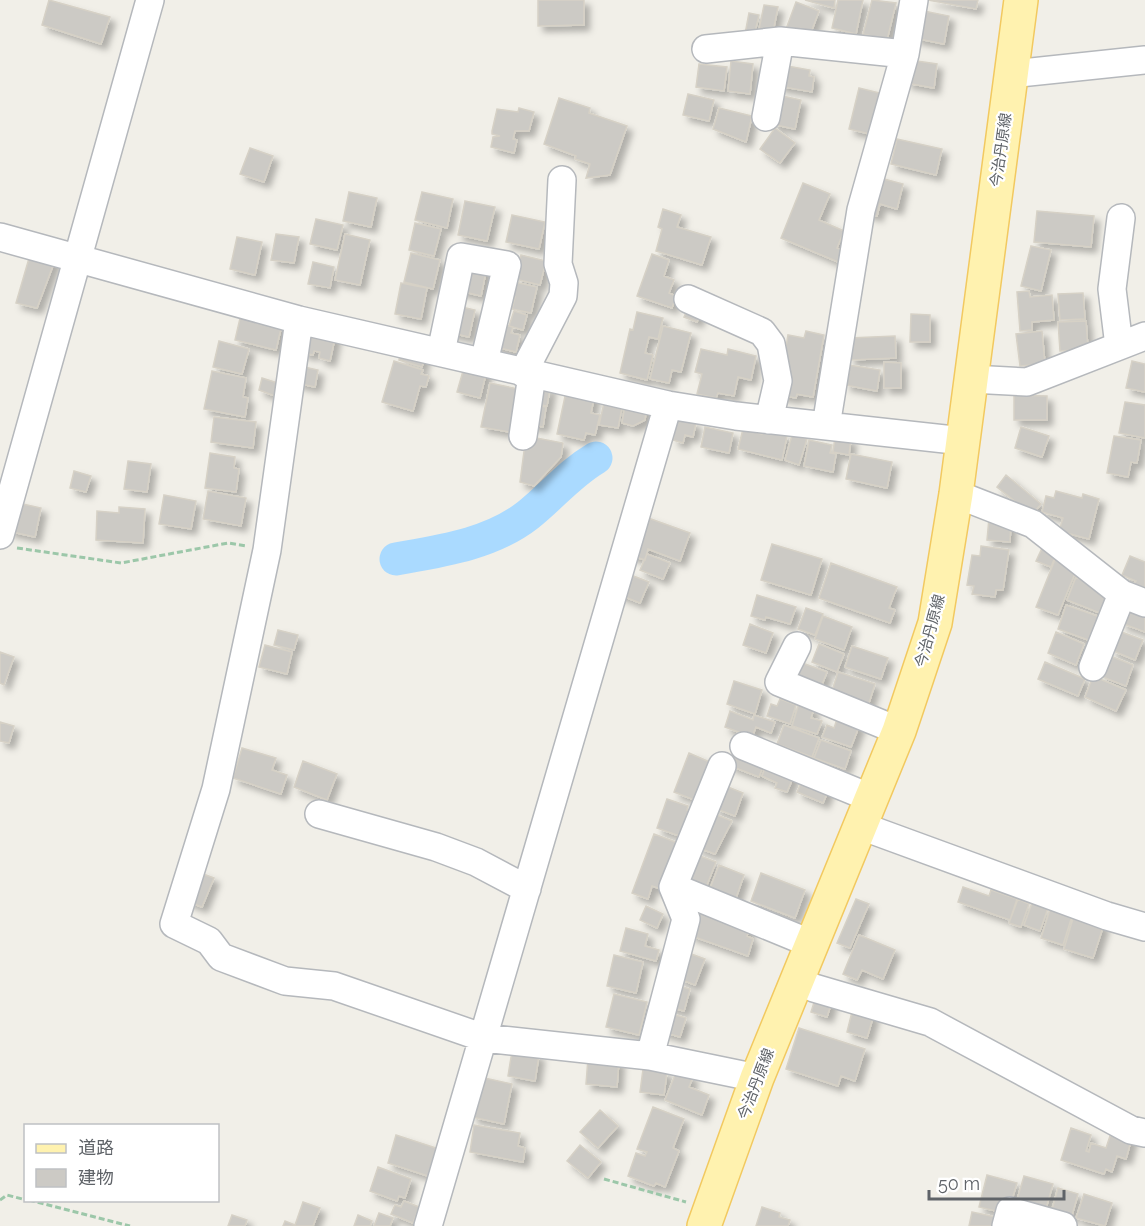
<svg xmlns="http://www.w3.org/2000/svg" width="1145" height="1226" font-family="Raleway,'Noto Sans JP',sans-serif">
  <defs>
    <filter id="shadow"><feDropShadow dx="5.5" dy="5.5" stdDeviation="3" flood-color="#0004"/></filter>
  </defs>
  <rect width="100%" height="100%" fill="#f1efe8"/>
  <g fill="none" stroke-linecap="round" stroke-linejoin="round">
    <!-- river -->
    <path stroke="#aadaff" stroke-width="33" d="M396,559C441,551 491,544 528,515C552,496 569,474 596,458"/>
  </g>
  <!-- building -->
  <path fill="#cccac5" stroke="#d6d1c6" stroke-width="1.5" filter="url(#shadow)" d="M49,0L110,17L101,44L42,25Z
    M538,0H584V25L538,26Z
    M805,0H835L834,8Z
    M838,0H863L856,34L832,28Z
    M872,0L896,3L887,40L863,34Z
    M928,0H978L976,9Z
    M796,2L819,11L809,38L786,29Z
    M764,5L778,7L772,37L758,34Z
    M919,10L949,16L944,44L914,38Z
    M749,13L759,15L754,36L745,34Z
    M910,60L937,64L934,88L906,83Z
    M731,61L753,64L750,94L728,91Z
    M699,64L727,67L724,91L696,87Z
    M782,65L810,70L809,76L814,77L812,92L778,86Z
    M859,88L884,94L874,135L849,129Z
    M688,94L714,100L709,121L683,115Z
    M778,95L801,100L795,129L771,124Z
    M559,98L590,108L589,113L627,126L610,175L586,178L590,164L575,159L576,156L544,144Z
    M519,108L534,112L529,131H515L513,139L517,140L514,153L491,147L493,137L500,136L492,134V131L497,109L518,112Z
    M719,108L752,116L746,142L713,129Z
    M775,128L795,143L780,163L760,149Z
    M897,139L942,149L936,175L891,164Z
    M250,148L273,156L264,182L240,174Z
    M873,176L903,184L897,209L880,204L877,216L864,212Z
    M803,183L830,194L819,220L844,231L837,248L848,252L843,264L781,238Z
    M349,192L377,198L371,227L343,221Z
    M422,192L453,199L447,228L415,220Z
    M465,201L495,207L487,241L458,235Z
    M663,209L681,215L677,227L711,237L702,265L656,251L662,229L658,227Z
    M1037,211L1094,216L1091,247L1034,242Z
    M512,215L545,222L539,249L506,242Z
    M316,219L343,225L337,250L310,244Z
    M415,223L441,229L434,256L409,250Z
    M276,234L299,237L294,263L271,260Z
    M345,234L370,240L360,285L335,280Z
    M237,237L262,242L255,275L230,269Z
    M1031,246L1051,250L1041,291L1021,286Z
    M32,248L57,255L37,308L16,303Z
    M411,253L440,260L433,289L404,282Z
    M652,254L669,260L664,276L674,280L669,293L676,296L672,308L637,296Z
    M521,255L546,261L540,285L515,279Z
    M463,261L487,267L481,296L456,290Z
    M313,262L334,267L330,288L308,284Z
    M510,281L537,287L531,313L512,309L515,297L506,295Z
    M401,283L427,288L421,319L395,314Z
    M1029,291L1030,297L1052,295L1054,320L1032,322V330L1020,331L1017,292Z
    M1083,293L1085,319L1060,320L1058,294Z
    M690,303L702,308L697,322L684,317Z
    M453,305L475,310L469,337L447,332Z
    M514,311L527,315L523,330L509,326Z
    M637,312L663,318L658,339L649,337L645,353L653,355L647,380L620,373L630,329L633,330Z
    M241,314L282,324L276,350L235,340Z
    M911,314L930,315V342H910Z
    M1086,321L1088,349L1060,351L1058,322Z
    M497,323L513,327L511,333L520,335L516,352L492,346Z
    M663,326L691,333L681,372L672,370L669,383L650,379Z
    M306,327L336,333L330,361L319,358L320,352L314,351L313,355L301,352Z
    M806,331L824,335L813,397L797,394L796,398L778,395L788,335L804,338Z
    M1042,331L1045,364L1020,366L1016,334Z
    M895,336L896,358L850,360L849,338Z
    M219,341L249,349L242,374L213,367Z
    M403,344L426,351L422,367L399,360Z
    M701,349L727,355L728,349L756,356L751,380L738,377L734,396L718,393L716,398L697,394L702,374L695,372Z
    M394,361L423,370L421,374L429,376L426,387L420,386L413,411L382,402Z
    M1132,361L1145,364V392L1126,388Z
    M884,362L901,363V388H884Z
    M465,364L487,370L480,398L457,392Z
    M849,365L880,370L877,391L845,385Z
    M300,366L318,370L315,387L296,383Z
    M212,371L246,378L243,397L248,398L245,417L204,409Z
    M262,378L278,383L275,396L259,390Z
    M551,382L547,406L530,403Z
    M490,383L523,390L515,433L481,427Z
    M567,387L595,393L591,413L600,415L595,435L586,433L584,440L557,434Z
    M606,394L624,398L618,428L599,425Z
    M1014,395L1047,396V420H1014Z
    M626,399L647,403L645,420L633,426L622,423Z
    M1125,402L1145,405V438L1119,433Z
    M529,404L546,407L543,427L526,424Z
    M214,417L256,422L253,448L211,442Z
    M674,417L696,423L693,437L685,435L683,443L673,440L675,430L671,429Z
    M705,427L733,433L729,453L701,447Z
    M1021,427L1049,436L1042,457L1015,448Z
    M743,429L762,434L763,430L787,436L782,460L738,449Z
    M792,435L807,439L799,465L785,460Z
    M526,436L563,443L561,457L534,486L520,482Z
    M1114,436L1141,440L1137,463L1131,462L1128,477L1107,473Z
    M835,437L851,439L849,455L833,452Z
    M809,440L832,445L830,453L836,454L833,472L804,466Z
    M210,453L235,457L234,468L239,469L236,492L205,488Z
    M851,454L892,462L887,488L846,479Z
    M128,461L151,464L147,492L124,489Z
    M74,471L91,476L86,492L70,488Z
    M1006,475L1041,504L1032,515L997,487Z
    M208,491L246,498L241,526L203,519Z
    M1056,491L1082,498L1083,494L1099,499L1089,539L1059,531L1063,518L1042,512L1046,496L1054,498Z
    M164,495L196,501L191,529L159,524Z
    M14,502L41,508L35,537L8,531Z
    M119,507L145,509L143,543L96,540L97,511L119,513Z
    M640,515L690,533L680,561L648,549L645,560L626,554Z
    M989,518L1011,521L1010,542L987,540Z
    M772,544L822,559L811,595L761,580Z
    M981,546L1009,550L1003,590H996L995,597L972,594L974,586L967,585L972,555L980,556Z
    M1043,546L1057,552L1051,567L1036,561Z
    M647,554L670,563L663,579L640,570Z
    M1130,556L1145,562V589L1134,584L1136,581L1122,575Z
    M1056,557L1078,566L1058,615L1036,607Z
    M831,563L897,587L889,608L895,610L890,623L819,598Z
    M623,572L649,582L640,603L615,593Z
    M1076,577L1108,593L1100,613L1067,600Z
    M757,595L796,607L790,624L766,617L765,620L751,616Z
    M1127,603L1145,609V632L1121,623Z
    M1066,605L1100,617L1091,641L1058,629Z
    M806,608L823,614L815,635L798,629Z
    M823,616L852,627L844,650L815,639Z
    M750,624L773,633L766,653L743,645Z
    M278,630L298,635L294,650L274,645Z
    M1119,631L1143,640L1135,660L1111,650Z
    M1056,632L1084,644L1076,665L1048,653Z
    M819,644L844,654L837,672L812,662Z
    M265,645L292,652L287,674L259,667Z
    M852,646L888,658L881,679L845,667Z
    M0,652L14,657L4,685L0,683Z
    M1108,655L1133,665L1126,686L1100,676Z
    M797,661L827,672L819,692L790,680Z
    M1045,662L1085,679L1078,696L1038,679Z
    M838,672L875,684L868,706L831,694Z
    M1093,676L1126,690L1116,711L1085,697Z
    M734,681L762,690L755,714L727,704Z
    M780,699L796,705L790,724L767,716L771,704L777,706Z
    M799,703L814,708L811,718L822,721L817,734L792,726Z
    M730,711L753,720L754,715L775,722L771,733L756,727L752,737L725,727Z
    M838,716L860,724L851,747L822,737L827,725L834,728Z
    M0,722L14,726L9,743L0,741Z
    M784,725L819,738L812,757L777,744Z
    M821,740L851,751L845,769L814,758Z
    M736,746L766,758L759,777L728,765Z
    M242,748L276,758L272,770L287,775L281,794L233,778Z
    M689,753L712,763L697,801L674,792Z
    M768,760L796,771L787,792L775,788L777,783L762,776Z
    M303,761L337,774L327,800L294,787Z
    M805,774L831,784L823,803L797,792Z
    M723,785L743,793L735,816L714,808Z
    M667,799L688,806L687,810L694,813L685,838L657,828Z
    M709,812L732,821L715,854L696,847Z
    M654,834L681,844L664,890L652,886L648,899L632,893Z
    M692,853L716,862L705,890L681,880Z
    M719,865L744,875L735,901L709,891Z
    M198,872L214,878L202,907L186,901Z
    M761,873L805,890L795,918L751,901Z
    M963,887L989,896L991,890L1017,899L1010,920L958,902Z
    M856,899L869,904L850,948L837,943Z
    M1018,899L1029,904L1021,927L1009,923Z
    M1032,903L1048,908L1040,931L1024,925Z
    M646,906L663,914L657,928L640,920Z
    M697,909L750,927L747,936L753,939L748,956L689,935Z
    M1050,909L1072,916L1063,945L1041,938Z
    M1074,915L1104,924L1093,958L1064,949Z
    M626,928L648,934L645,946L659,950L656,961L620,951Z
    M859,935L895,950L883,979L862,970L857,980L843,974Z
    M686,952L705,959L695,985L677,978Z
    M614,955L643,962L636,993L607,986Z
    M672,984L690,989L684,1011L666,1006Z
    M817,993L833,998L827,1017L811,1012Z
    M614,994L647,1002L639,1035L606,1027Z
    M853,1008L874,1014L867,1038L847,1032Z
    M665,1012L686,1018L680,1037L659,1031Z
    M799,1028L865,1049L855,1081L841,1076L838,1086L786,1069Z
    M512,1051L539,1055L535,1081L508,1076Z
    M588,1058L619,1060L617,1087L586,1084Z
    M643,1069L667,1072L664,1095L640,1092Z
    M677,1070L693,1077L689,1087L709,1095L702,1115L665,1100Z
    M480,1077L512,1084L504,1124L472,1117Z
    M653,1107L684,1119L673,1148L679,1151L665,1187L656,1183L654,1186L628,1176L636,1153L645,1156L647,1152L637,1149Z
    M600,1110L618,1126L598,1148L580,1132Z
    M474,1125L520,1133L518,1146L525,1148L523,1162L470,1152Z
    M1113,1127L1133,1134L1126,1159L1117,1156L1112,1172L1106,1169L1104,1174L1061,1160L1071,1128L1091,1135L1086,1151L1089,1152L1091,1143L1106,1148Z
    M396,1135L436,1148L428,1176L388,1163Z
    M580,1145L601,1162L588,1178L567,1161Z
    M378,1167L411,1179L405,1198L399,1196L397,1201L370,1191Z
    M987,1175L1017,1183L1011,1203L1004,1213L979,1207Z
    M1024,1176L1053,1184L1045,1212L1016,1203Z
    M1058,1188L1078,1194L1071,1219L1051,1213Z
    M1084,1194L1112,1203L1105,1226L1076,1218Z
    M404,1201L419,1207L413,1223L391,1214L395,1205L401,1207Z
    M303,1202L320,1208L313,1226H283L285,1221L295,1225Z
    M762,1207L780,1213L779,1217L790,1220L788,1226H756Z
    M972,1212L1001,1218L999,1226H969Z
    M379,1213L393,1218L390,1226H374Z
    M232,1215L247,1220L245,1226H228Z
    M358,1215L372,1221L370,1226H354Z"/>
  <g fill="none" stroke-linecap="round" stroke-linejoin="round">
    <!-- minor casing -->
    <g stroke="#b5b8bc" stroke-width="30">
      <path id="minor" d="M706,49L780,41L905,54
        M1011,74L1145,60
        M766,117L780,41
        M0,237L299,320L668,405L736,416L963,441
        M688,299L762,332L771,344L778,381L769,420
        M299,320L267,550L216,789L174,924L209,941L221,957L285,981L334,986L484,1038L650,1056L757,1078
        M1119,346L1112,289L1121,218
        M441,352L461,257L507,265L484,362
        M523,373L563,296L564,283L558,264L562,180
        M971,379L1027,382L1145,336
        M826,426L861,210L905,54L914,0
        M523,436L532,375
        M956,494L1033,524L1122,594L1145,603
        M0,535L150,0
        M797,646L779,682L899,731
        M1093,667L1122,594
        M744,746L871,798
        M319,814L436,847L476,862L527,889
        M861,826L1107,916L1145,927
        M673,887L812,944
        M797,980L814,988L930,1022L1131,1130L1145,1133
        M650,1056L686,919L673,887L722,766
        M428,1226L668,405
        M1006,1226L1010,1211L1063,1226"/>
    </g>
    <!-- major casing -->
    <g stroke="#f2c960" stroke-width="36">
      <path id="major" d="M704,1226L757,1078L899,731L935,623L956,494L1021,0"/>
    </g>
    <!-- path -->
    <path stroke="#9cc7a9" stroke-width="3" stroke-dasharray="6 3" stroke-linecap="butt" d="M17,548L121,563L228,543L247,546
      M604,1179L686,1202
      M0,1200L7,1195L26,1200
      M29,1200L130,1226"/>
    <!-- minor -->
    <use href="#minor" stroke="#fff" stroke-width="27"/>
    <!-- major -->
    <use href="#major" stroke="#fff2af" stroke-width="33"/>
  </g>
  <g text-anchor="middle" stroke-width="4.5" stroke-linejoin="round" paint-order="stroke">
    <!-- street labels -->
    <g font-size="15" fill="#5f6368" stroke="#fff">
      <text transform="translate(1001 150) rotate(-82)" y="5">今治丹原線</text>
      <text transform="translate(930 631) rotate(-75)" y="5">今治丹原線</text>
      <text transform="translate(756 1084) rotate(-69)" y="5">今治丹原線</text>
    </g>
  </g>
  <!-- legend -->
  <rect x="24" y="1124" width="195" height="78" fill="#ffffff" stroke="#bfc1c3" stroke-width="1.5"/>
  <rect x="36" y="1144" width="30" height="9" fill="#fff2af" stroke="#bfc1c3" stroke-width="1.5"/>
  <text x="78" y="1154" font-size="18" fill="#5f6368">道路</text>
  <rect x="36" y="1169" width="30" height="18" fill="#cccac5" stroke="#bfc1c3" stroke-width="1.5"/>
  <text x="78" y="1184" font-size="18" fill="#5f6368">建物</text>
  <!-- scale -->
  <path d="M929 1190v9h135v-9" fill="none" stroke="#5f6368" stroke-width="3"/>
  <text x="938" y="1190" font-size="18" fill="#5f6368" stroke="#ffffff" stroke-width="4.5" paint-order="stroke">50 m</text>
</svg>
